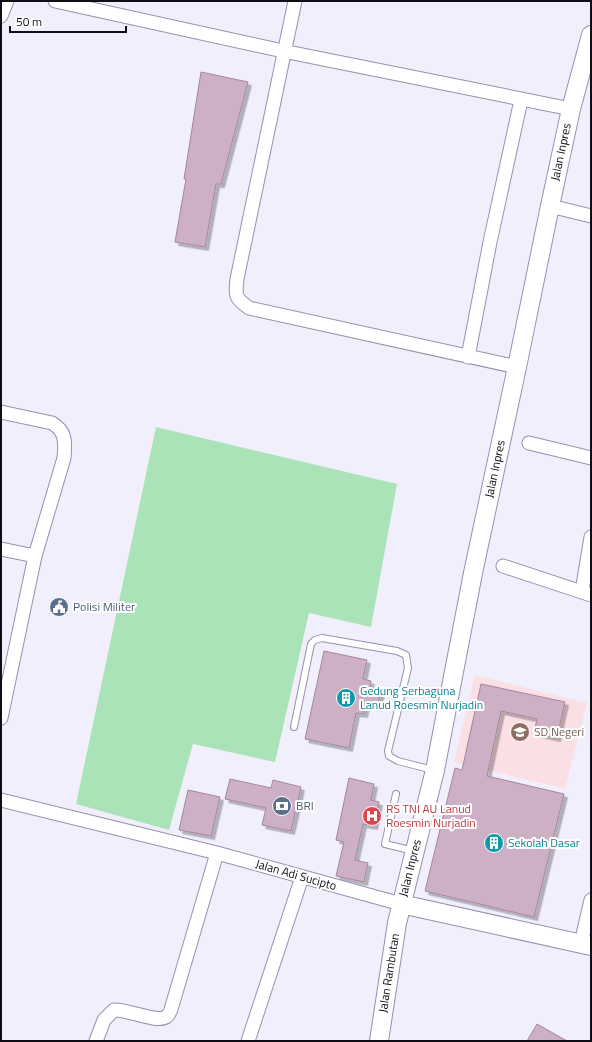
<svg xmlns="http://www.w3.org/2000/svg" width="592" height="1042" font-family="'Titillium Web',sans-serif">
  <defs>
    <filter id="shadow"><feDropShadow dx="3.5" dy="3.5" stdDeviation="0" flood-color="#0004"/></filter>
  </defs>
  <rect width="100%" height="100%" fill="#f2effd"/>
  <!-- education -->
  <path fill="#fadfe5" d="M475,675L587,703L565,789L454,762Z"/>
  <!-- green -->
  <path fill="#aae3b7" d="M156,427L397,484L371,627L309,613L275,762L193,744L169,830L76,804Z"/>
  <!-- building -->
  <path fill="#ceb0c6" stroke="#a2869b" filter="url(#shadow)" d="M201,72L248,82L221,184H216L205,247L175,242L186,179H184Z
    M324,651L367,660L363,679L371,681L370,689L381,692L377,707L366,705L364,714L356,713L349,748L305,739Z
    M481,684L565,702L557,738L534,733L537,719L501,711L487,776L564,794L534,917L425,891L455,768L462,770Z
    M349,778L374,784L371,800L379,802L374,826L363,824L355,860L368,863L364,882L336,876L344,842L336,840Z
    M230,779L271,788L273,780L301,787L291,831L262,825L266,808L225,799Z
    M188,790L220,797L211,836L179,830Z
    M537,1024L567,1041H527Z"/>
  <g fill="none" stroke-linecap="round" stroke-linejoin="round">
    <!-- lane casing -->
    <g stroke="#9690af" stroke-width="8">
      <path id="lane" d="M294,727L311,644L315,640L322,638L397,651L406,655L408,668L388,751L389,756L398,761L433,770
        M396,794L385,844L414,851"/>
    </g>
    <!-- street casing -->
    <g stroke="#9690af" stroke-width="15">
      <path id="street" d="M55,1L283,51L571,109
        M295,1L237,279C235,296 235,298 249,308L517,367
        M1,16L7,1
        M550,206L591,216
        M468,357L490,242L521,100
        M1,412L52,423C67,432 65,443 64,458L35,556L1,718
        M529,443L591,458
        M1,549L35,556
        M503,566L591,595
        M582,591L591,537
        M1,800L217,853L401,904
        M581,943L591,900
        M96,1041L104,1020L114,1010C127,1009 156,1023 166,1017C169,1015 171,1010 172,1006L217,853
        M248,1041L302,877"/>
    </g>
    <!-- secondary casing -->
    <g stroke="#9690af" stroke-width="20">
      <path id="secondary" d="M401,904L591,946
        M379,1041L397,923L435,770L473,573L517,367L550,206L571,109L591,35"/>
    </g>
    <!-- lane -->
    <use href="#lane" stroke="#fff" stroke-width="6"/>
    <!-- street -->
    <use href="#street" stroke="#fff" stroke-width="13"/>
    <!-- secondary -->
    <use href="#secondary" stroke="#fff" stroke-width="18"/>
  </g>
  <!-- icons -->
  <defs>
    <g id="civic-disc" transform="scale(1)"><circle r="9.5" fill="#5c6f8a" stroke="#fff"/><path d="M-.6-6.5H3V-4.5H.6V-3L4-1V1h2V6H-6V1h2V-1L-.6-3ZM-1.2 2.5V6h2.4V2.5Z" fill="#fff"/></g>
    <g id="building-disc" transform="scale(1)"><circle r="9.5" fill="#0f9aa8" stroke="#fff"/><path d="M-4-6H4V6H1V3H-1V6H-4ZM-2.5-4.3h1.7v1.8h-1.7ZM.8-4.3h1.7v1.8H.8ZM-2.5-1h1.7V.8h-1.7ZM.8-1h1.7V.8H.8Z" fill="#fff"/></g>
    <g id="school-disc" transform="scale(1)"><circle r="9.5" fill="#8d6e63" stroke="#fff"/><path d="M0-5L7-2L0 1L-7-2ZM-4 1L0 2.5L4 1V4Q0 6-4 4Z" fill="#fff"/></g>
    <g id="bank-disc" transform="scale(1)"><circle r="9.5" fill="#5c6f8a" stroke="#fff"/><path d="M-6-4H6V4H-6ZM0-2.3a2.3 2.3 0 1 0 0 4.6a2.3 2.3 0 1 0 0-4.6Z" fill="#fff"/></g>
    <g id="hospital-disc" transform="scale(1)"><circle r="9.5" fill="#e0444e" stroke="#fff"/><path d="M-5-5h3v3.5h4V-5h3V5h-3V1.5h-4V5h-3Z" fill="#fff"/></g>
  </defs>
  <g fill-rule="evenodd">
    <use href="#civic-disc" x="59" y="607"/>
    <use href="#building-disc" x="346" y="698"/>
    <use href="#school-disc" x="520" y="732"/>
    <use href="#bank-disc" x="282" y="806"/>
    <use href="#hospital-disc" x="372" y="816"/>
    <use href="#building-disc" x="494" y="843"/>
  </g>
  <g text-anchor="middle" stroke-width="4" stroke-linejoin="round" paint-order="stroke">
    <!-- street labels -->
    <g font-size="12" fill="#100d18" stroke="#fff">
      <text transform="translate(561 152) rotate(-78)" y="4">Jalan Inpres</text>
      <text transform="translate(495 469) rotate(-78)" y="4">Jalan Inpres</text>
      <text transform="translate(410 868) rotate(-76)" y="4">Jalan Inpres</text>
      <text transform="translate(296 875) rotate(16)" y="4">Jalan Adi Sucipto</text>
      <text transform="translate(389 973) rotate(-81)" y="4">Jalan Rambutan</text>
    </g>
    <!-- service labels -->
    <g font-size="12" fill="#4e5e75" stroke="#fff" text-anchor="start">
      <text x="73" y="611">Polisi Militer</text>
      <text x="296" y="810">BRI</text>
    </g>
    <!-- culture labels -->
    <g font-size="12" fill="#0d838f" stroke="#fff" text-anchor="start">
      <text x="360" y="695">Gedung Serbaguna<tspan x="360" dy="14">Lanud Roesmin Nurjadin</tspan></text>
      <text x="508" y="847">Sekolah Dasar</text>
    </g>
    <!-- education labels -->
    <g font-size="12" fill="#785e54" stroke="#fff" text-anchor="start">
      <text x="534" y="736">SD Negeri</text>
    </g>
    <!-- health labels -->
    <g font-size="12" fill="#be3a42" stroke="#fff" text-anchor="start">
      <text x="386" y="813">RS TNI AU Lanud<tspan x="386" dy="14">Roesmin Nurjadin</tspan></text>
    </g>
  </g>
  <!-- border -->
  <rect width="592" height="1042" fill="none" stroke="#100d18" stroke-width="4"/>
  <!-- scale -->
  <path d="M10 26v6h116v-6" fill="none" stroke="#100d18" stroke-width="2"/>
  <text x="16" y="26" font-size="12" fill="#100d18" stroke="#ffffff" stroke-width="3" paint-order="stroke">50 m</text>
</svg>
